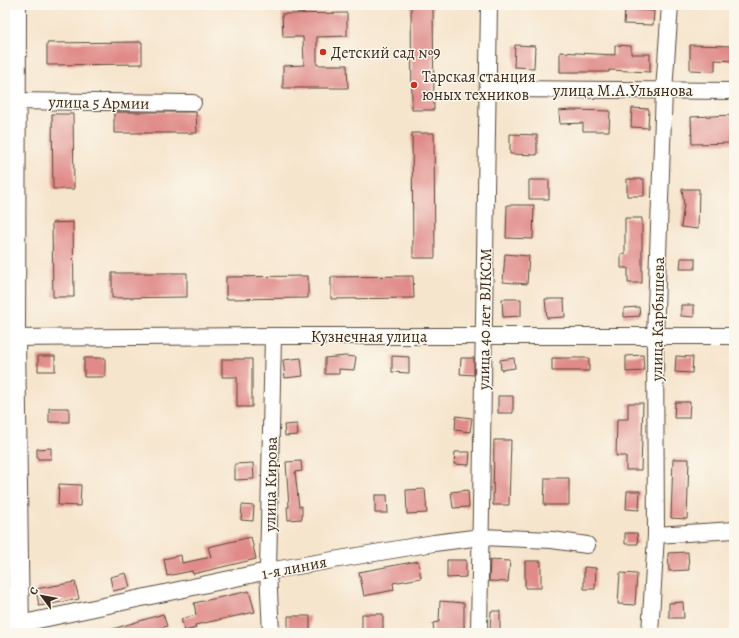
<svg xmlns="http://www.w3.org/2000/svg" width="739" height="638" font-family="Alegreya,serif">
  <rect width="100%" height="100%" fill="#fbf7ec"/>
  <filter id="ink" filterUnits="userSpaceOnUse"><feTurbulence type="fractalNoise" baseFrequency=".025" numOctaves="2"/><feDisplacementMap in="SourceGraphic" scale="8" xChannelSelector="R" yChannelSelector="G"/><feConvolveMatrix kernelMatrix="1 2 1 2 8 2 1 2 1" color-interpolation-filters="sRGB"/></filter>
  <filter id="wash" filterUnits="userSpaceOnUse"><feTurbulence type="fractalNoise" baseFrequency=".012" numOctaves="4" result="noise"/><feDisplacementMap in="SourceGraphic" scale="16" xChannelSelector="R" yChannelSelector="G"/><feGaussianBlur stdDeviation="0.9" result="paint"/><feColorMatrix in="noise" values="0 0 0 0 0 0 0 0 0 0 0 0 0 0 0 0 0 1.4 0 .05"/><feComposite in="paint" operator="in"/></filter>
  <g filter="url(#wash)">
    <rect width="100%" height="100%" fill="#f6e5cd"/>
    <g id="blocks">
      <!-- building -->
      <path fill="#e08b89" d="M411,5H433L434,110H412Z
        M625,9L654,11L653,25L624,24Z
        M347,13V36L317,37V65H347L348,88H283V66L304,65L303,37H283L282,14Z
        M142,42V64L47,65V43Z
        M515,45L535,46L534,68L514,67Z
        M615,45L631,46V54H650V72L609,70V72H560V52L615,55Z
        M690,45L734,46V61L715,60V71L690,70Z
        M632,108L649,109L648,128L631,127Z
        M572,110L610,111L609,131H583V123L560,124L559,111Z
        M114,112H196L197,133H114Z
        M52,114H73L74,189H53Z
        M734,115V143L692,144L691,117Z
        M412,133H434L435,258H413Z
        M510,134L537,135V155L510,154Z
        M627,179H644V196H627Z
        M529,180H549V199H529Z
        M682,189H699L698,229L681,227L684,204Z
        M507,205H534L533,239L506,238Z
        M625,218H642V283H628V268H621V254H625Z
        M73,222L74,297H53L52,223Z
        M505,254L529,256L527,284L503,282Z
        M681,258H695V269H680Z
        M112,273H187V297L112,298Z
        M308,276V298L226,299V277Z
        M413,276L414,298L331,299V277Z
        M502,299H521V316L503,317Z
        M545,299H564L565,317L547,318Z
        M681,305H694V317L681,316Z
        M639,307L640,316L624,317V308Z
        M643,355L644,371L626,372V356Z
        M38,356H55V371H38Z
        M345,356L356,357L354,370L339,369V374H325V358Z
        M392,356L409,357V373L392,372Z
        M676,356L693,357L692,373L675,372Z
        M84,358H105V377H84Z
        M301,358L303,376L285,378L283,360Z
        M461,358H474V375L460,374Z
        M514,358L515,368L501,370L500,360Z
        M552,358H589V371H552Z
        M222,359H252V407H237V377H222Z
        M498,396H513V413H498Z
        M675,402H690L689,418H674Z
        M628,403H643L641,470H626V456H616L617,419H628Z
        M49,408H69V422H49Z
        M456,416L472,418L470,432L455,430Z
        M297,424L298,435L285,436L284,425Z
        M494,440H511L509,505H493Z
        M51,448V459H37V449Z
        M455,452H470L469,465L454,464Z
        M673,459H689L687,519L671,518Z
        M301,461L302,471L295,472L299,507L302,506V519L288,520L287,507H289L286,462Z
        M253,463L254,479L235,480V464Z
        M545,478H569V505H544Z
        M59,484L81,485L80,506L58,505Z
        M425,489L427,513L407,514L406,490Z
        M468,490L469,507L453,508L451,492Z
        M627,491H640L639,510L626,509Z
        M375,495H387L388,513H375Z
        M242,505L254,506L253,521L241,520Z
        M625,533H637L638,544H625Z
        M251,537L256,559L193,574L192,571L167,576L164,559L181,555L182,563L211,557L208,547Z
        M688,552L689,570L669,571L668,553Z
        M447,560H466V577L447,578Z
        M490,560L510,561L508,582L489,581Z
        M418,561L421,578L393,583L394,590L364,596L359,572Z
        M525,561H541V588H525Z
        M584,567L596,568L595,589H584Z
        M126,573L130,587L113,591L110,577Z
        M620,573L637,574L635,605L618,604Z
        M75,582L79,599L39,606L36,589Z
        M249,591L255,612L195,625L196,628L185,631L181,619L196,615L194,603Z
        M440,601L464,603V633H434L433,623L439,622Z
        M683,602L684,618H669V603Z
        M491,611H500V633H490Z
        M163,614L167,626L145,633H107L106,631Z
        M362,614H383V633H362Z
        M288,616H310V633H288Z"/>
    </g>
  </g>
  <g filter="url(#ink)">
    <use href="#blocks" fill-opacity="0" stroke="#574638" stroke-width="1"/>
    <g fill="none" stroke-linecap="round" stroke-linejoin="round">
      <!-- minor casing -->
      <g stroke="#574638" stroke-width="18">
        <path id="minor" d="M489,89L734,91
          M5,101L193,103
          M5,338L273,336H734
          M656,535L734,530
          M5,627L268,571L434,543L481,537L552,540L587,545
          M271,633L268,571L273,336
          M479,633L489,5
          M650,633L656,535L655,336L664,91L670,5"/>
      </g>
      <!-- major casing -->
      <g stroke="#574638" stroke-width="22">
        <path id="major" d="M16,5L15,338L19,633"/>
      </g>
      <!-- minor -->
      <use href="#minor" stroke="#fff" stroke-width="16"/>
      <!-- major -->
      <use href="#major" stroke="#fff" stroke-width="20"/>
    </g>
  </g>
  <!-- markers -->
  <g fill="#c8321e" stroke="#fbf7ec" stroke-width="1.5">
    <circle cx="323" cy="52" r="4"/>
    <circle cx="414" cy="85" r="4"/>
  </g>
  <g text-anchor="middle" stroke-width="3" stroke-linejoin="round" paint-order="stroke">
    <!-- poi labels -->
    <g font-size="16" fill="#3b2a1e" stroke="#fbf7ec" text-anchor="start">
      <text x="331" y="58">Детский сад №9</text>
      <text x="422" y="82">Тарская станция<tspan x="422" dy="18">юных техников</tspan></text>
    </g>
    <!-- street labels -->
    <g font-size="16" fill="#3b2a1e" stroke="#fbf7ec">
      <text x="623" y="96">улица М.А.Ульянова</text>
      <text transform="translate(99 102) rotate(1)" y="6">улица 5 Армии</text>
      <text transform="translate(484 319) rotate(-89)" y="6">улица 40 лет ВЛКСМ</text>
      <text transform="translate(657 319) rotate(-89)" y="6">улица Карбышева</text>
      <text x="369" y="342">Кузнечная улица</text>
      <text transform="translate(270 484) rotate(-89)" y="6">улица Кирова</text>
      <text transform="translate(294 567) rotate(-11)" y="6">1-я линия</text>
    </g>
  </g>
  <!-- margin -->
  <rect width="739" height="638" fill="none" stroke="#fbf7ec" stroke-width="20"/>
  <!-- north arrow -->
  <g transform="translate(42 596) rotate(302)" stroke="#fbf7ec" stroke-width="3" paint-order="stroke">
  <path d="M0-3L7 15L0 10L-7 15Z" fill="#3b2a1e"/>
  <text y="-6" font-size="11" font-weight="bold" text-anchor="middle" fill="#3b2a1e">С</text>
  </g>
</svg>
